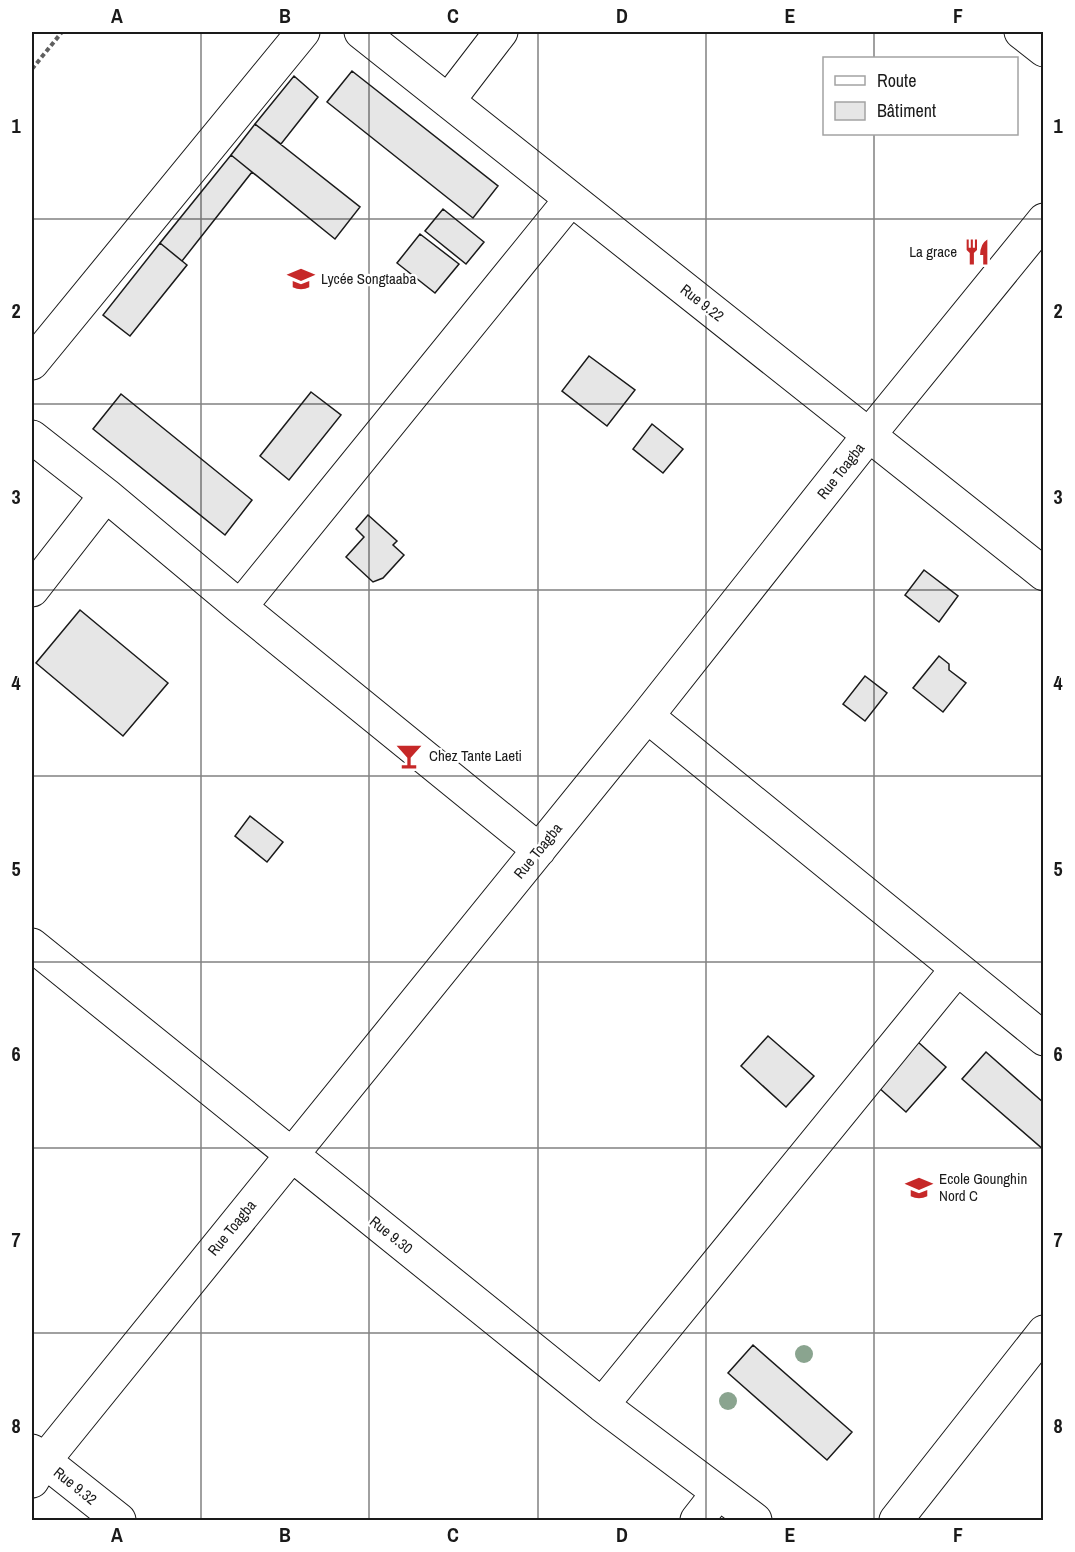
<svg xmlns="http://www.w3.org/2000/svg" width="1075" height="1552" font-family="'Archivo Narrow',sans-serif">
  <rect width="100%" height="100%" fill="#fff"/>
  <!-- building -->
  <path fill="#e6e6e6" stroke="#1a1a1a" stroke-width="1.5" d="M352,71L498,186L473,218L327,102Z
    M294,76L318,97L281,144L255,124Z
    M255,124L360,207L335,239L231,155Z
    M231,155L252,172L182,261L160,243Z
    M443,209L484,242L466,264L425,231Z
    M420,234L459,264L435,293L397,263Z
    M160,243L187,265L130,336L103,315Z
    M589,356L635,390L607,426L562,391Z
    M311,392L341,415L289,480L260,456Z
    M121,394L252,500L225,535L93,429Z
    M652,424L683,449L663,473L633,449Z
    M368,515L397,541L393,545L404,555L383,578L373,582L346,557L364,537L356,529Z
    M924,570L958,596L939,622L905,595Z
    M80,610L168,683L123,736L36,663Z
    M939,656L949,664V670L966,683L943,712L913,688Z
    M865,676L887,693L865,721L843,704Z
    M250,816L283,842L267,862L235,836Z
    M768,1036L814,1076L786,1107L741,1066Z
    M918,1042L946,1067L906,1112L878,1087Z
    M986,1052L1044,1103V1150L962,1079Z
    M753,1345L852,1432L827,1460L728,1373Z"/>
  <g fill="none" stroke-linecap="round" stroke-linejoin="round">
    <!-- minor casing -->
    <g stroke="#1a1a1a" stroke-width="35">
      <path id="minor" d="M361,32L1044,574
        M1021,32L1044,50
        M448,101L501,32
        M32,363L303,32
        M32,437L106,495L240,607L539,850
        M32,590L106,495
        M240,607L571,199
        M647,716L1044,1039
        M32,945L602,1405L755,1520
        M602,1405L957,969
        M32,1451L119,1520
        M32,1481L44,1461L647,716L869,435L1044,220
        M697,1520L718,1493
        M896,1520L1044,1332"/>
    </g>
    <!-- path -->
    <path stroke="#5f5f5f" stroke-width="4" stroke-dasharray="4.5 3" stroke-linecap="butt" d="M32,69L62,32"/>
    <!-- minor -->
    <use href="#minor" stroke="#fff" stroke-width="33"/>
  </g>
  <!-- trees -->
  <g fill="#8aa48f">
    <circle cx="804" cy="1354" r="9"/>
    <circle cx="728" cy="1401" r="9"/>
  </g>
  <!-- grid -->
  <path fill="none" stroke="#1a1a1a" stroke-width="1.5" stroke-opacity="0.55" d="M201,32V1520M369,32V1520M538,32V1520M706,32V1520M874,32V58M874,134V1520M32,219H1044M32,404H1044M32,590H1044M32,776H1044M32,962H1044M32,1148H1044M32,1333H1044"/>
  <!-- icons -->
  <defs>
    <g id="restaurant-bare" transform="scale(2.07)"><path d="M-5-6h1v4h1v-4h1v4h1v-4h1v5L-1.5 .5V6h-2V.5L-5-1ZM5-6V6H3V1.5H1.5Q1.5-4 5-6Z" fill="#c62828" stroke="#fff" stroke-width="2.5" paint-order="stroke"/></g>
    <g id="school-bare" transform="scale(2.07)"><path d="M0-5L7-2L0 1L-7-2ZM-4 1L0 2.5L4 1V4Q0 6-4 4Z" fill="#c62828" stroke="#fff" stroke-width="2.5" paint-order="stroke"/></g>
    <g id="bar-bare" transform="scale(2.07)"><path d="M-6-5H6L.8 .8V4.5H3.5V6h-7V4.5H-.8V.8Z" fill="#c62828" stroke="#fff" stroke-width="2.5" paint-order="stroke"/></g>
  </defs>
  <g fill-rule="evenodd">
    <use href="#restaurant-bare" x="977" y="252"/>
    <use href="#school-bare" x="301" y="279"/>
    <use href="#bar-bare" x="409" y="756"/>
    <use href="#school-bare" x="919" y="1188"/>
  </g>
  <g text-anchor="middle" stroke-width="4.5" stroke-linejoin="round" paint-order="stroke">
    <!-- poi labels -->
    <g font-size="15" fill="#1a1a1a" stroke="#fff" text-anchor="start">
      <text x="957" y="257" text-anchor="end">La grace</text>
      <text x="321" y="284">Lycée Songtaaba</text>
      <text x="429" y="761">Chez Tante Laeti</text>
      <text x="939" y="1184">Ecole Gounghin<tspan x="939" dy="17">Nord C</tspan></text>
    </g>
    <!-- street labels -->
    <g font-size="15" fill="#1a1a1a" stroke="#fff">
      <text transform="translate(702 303) rotate(38)" y="5">Rue 9.22</text>
      <text transform="translate(841 471) rotate(-52)" y="5">Rue Toagba</text>
      <text transform="translate(538 851) rotate(-51)" y="5">Rue Toagba</text>
      <text transform="translate(232 1228) rotate(-51)" y="5">Rue Toagba</text>
      <text transform="translate(391 1235) rotate(39)" y="5">Rue 9.30</text>
      <text transform="translate(75 1486) rotate(39)" y="5">Rue 9.32</text>
    </g>
  </g>
  <!-- border -->
  <rect width="1075" height="1552" fill="none" stroke="#ffffff" stroke-width="66"/>
  <!-- legend -->
  <rect x="823" y="57" width="195" height="78" fill="#ffffff" stroke="#a3a3a3" stroke-width="1.5"/>
  <rect x="835" y="76" width="30" height="9" fill="#ffffff" stroke="#a3a3a3" stroke-width="1.5"/>
  <text x="877" y="87" font-size="18" fill="#1a1a1a">Route</text>
  <rect x="835" y="102" width="30" height="18" fill="#e6e6e6" stroke="#a3a3a3" stroke-width="1.5"/>
  <text x="877" y="117" font-size="18" fill="#1a1a1a">Bâtiment</text>
  <rect x="33" y="33" width="1009" height="1486" fill="none" stroke="#1a1a1a" stroke-width="2"/>
  <g font-size="20" text-anchor="middle" font-weight="bold" fill="#1a1a1a">
    <text x="117" y="23">A</text>
    <text x="285" y="23">B</text>
    <text x="453" y="23">C</text>
    <text x="622" y="23">D</text>
    <text x="790" y="23">E</text>
    <text x="958" y="23">F</text>
    <text x="16" y="133">1</text>
    <text x="1058" y="133">1</text>
    <text x="16" y="318">2</text>
    <text x="1058" y="318">2</text>
    <text x="16" y="504">3</text>
    <text x="1058" y="504">3</text>
    <text x="16" y="690">4</text>
    <text x="1058" y="690">4</text>
    <text x="16" y="876">5</text>
    <text x="1058" y="876">5</text>
    <text x="16" y="1061">6</text>
    <text x="1058" y="1061">6</text>
    <text x="16" y="1247">7</text>
    <text x="1058" y="1247">7</text>
    <text x="16" y="1433">8</text>
    <text x="1058" y="1433">8</text>
    <text x="117" y="1542">A</text>
    <text x="285" y="1542">B</text>
    <text x="453" y="1542">C</text>
    <text x="622" y="1542">D</text>
    <text x="790" y="1542">E</text>
    <text x="958" y="1542">F</text>
  </g>
</svg>
